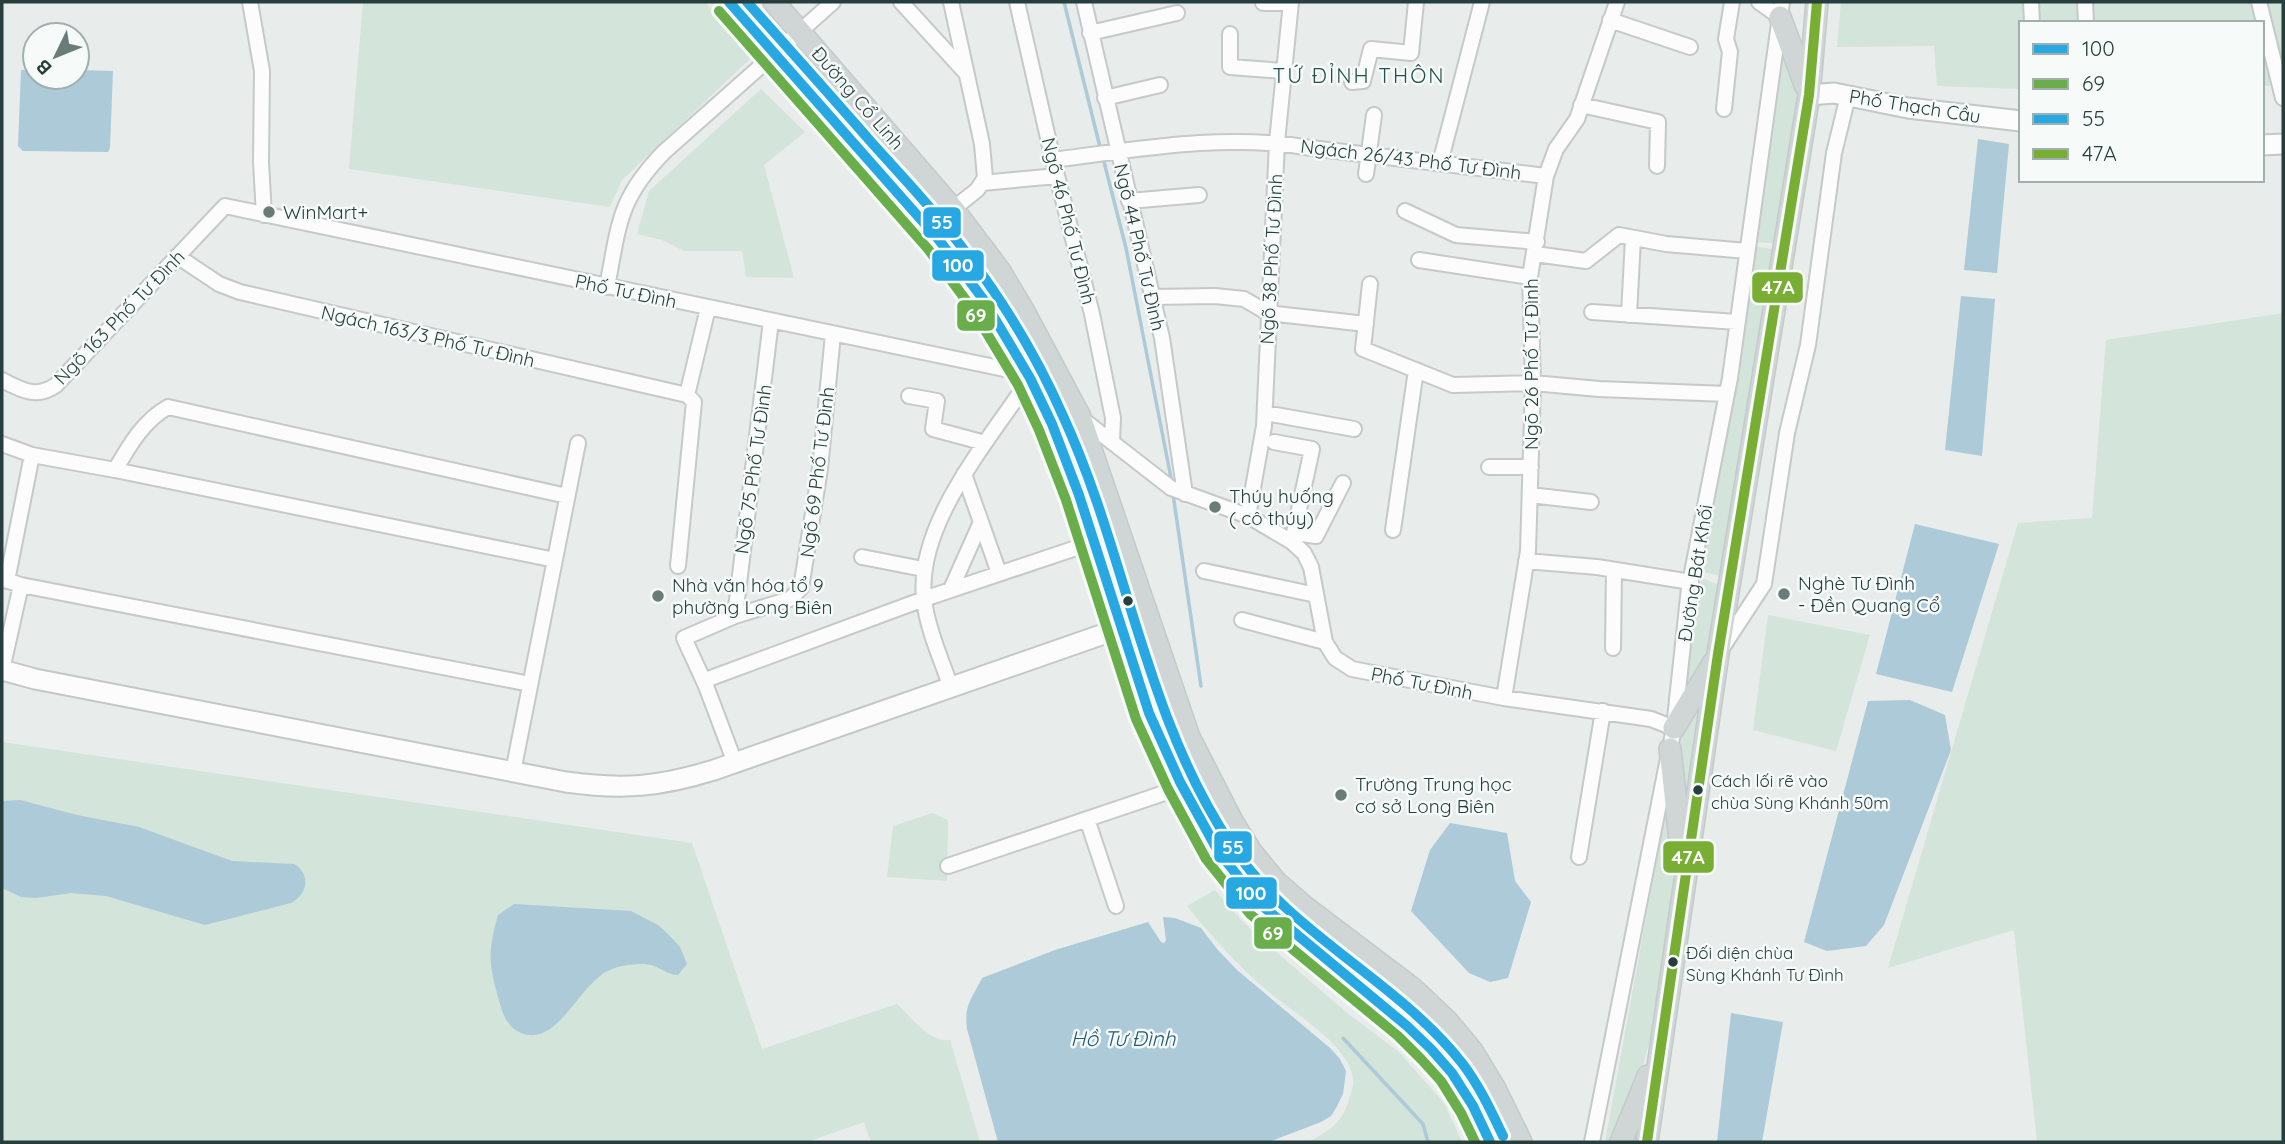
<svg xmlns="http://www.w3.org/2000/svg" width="2285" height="1144" font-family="Quicksand,sans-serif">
  <rect width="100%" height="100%" fill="#e8eceb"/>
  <!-- green -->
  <path fill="#d3e4da" d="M363,2H705L751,58L622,180L610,207L349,169Z
    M1841,2H2283V86H2262V23H2021V89L1937,86L1934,46L1837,47Z
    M1779,34L1794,80L1797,102L1779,244L1754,242Z
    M761,89L805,132L764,165L794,278L746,277L742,251H684L662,240L637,234L649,191Z
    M1753,246L1778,250L1723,576L1702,572Z
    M2283,313V1142H2037L2014,930L1888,968L2018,523L2092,518L2106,340Z
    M1701,578L1722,586L1712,646L1685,692Z
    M1768,615L1870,635L1836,751L1753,730Z
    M1709,675L1685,850L1680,734Z
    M2,742L692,843L762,1049L897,1004C911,1017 930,1043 950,1040L980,1142H871L864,1122L807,1142H2Z
    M1668,798L1672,810L1675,904L1659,1007L1637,1087L1617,1142H1605Z
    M932,813L948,820L947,881L887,877L893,826Z
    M1215,890L1242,921L1274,950L1346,1012L1399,1052L1444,1103L1462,1142H1309C1333,1128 1342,1124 1350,1096C1351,1091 1354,1085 1353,1080C1351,1045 1289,1010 1265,989C1236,963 1211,936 1187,906Z"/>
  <!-- water -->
  <path fill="#accad7" d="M21,70H35V77H77V70L113,71L110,148L108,152L23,151L18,146Z
    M1978,139L2009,144L1997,273L1964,270Z
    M1961,296L1995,299L1982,456L1945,450Z
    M1915,524L1999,544L1952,692L1876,674Z
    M1910,700L1945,715L1951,750L1884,925L1866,946L1827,951L1804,942L1868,701Z
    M20,800L77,815L139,827L232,861L294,864C311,874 308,894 291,903L205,925L106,896L71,893L36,898L21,897L2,888V801Z
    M1450,823L1507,833L1515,881L1531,902L1508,978L1490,982L1469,973L1411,911L1430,850Z
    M514,904L631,911L658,925L668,934L680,947L687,964L678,975C669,975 663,969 654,966C644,962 622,965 612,969C579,981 559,1048 521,1033C509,1028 503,1016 500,1004C489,965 487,955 498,915Z
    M1163,917L1175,918L1201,928L1217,949L1237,970L1330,1048L1340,1059L1346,1071L1343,1094L1336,1108L1331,1116L1321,1122L1269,1142H998L967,1029C964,1004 972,999 982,978L1055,950L1148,922L1161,942L1164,943L1166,940Z
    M1731,1013L1783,1022L1762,1142H1717Z"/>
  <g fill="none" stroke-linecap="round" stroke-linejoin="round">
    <!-- stream -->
    <path stroke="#accad7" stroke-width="3.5" d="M1064,2L1101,151
      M1103,158L1126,248L1172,483
      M1173,494L1201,686
      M1343,1038L1423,1124L1428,1142"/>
    <!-- street casing -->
    <g stroke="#c5c9c8" stroke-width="18">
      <path id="street" d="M250,2L262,71L261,162L264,215
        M901,2L966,73
        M951,2L982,144L985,178L977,190L953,209
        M1017,2L1053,160L1092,314L1113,418L1112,442
        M1084,2L1162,338L1185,494
        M1759,2L1780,17
        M2031,2L2032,23
        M2085,2L2086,23
        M2259,2L2283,98
        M1263,3H1290
        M1610,20L1690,47
        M1090,33L1177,13
        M1230,34V67L1284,71
        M1352,82L1363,81L1371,49L1411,53L1416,2
        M1105,98L1160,85
        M1581,105L1658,122L1657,166
        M1724,109L1730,52L1726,39L1732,2
        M1053,160C1139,149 1226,133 1311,148L1546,176
        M1440,163L1482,2
        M1366,174L1374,115
        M982,183L1057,176
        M1129,201L1199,195
        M1405,211L1456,235L1537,242
        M1535,254L1586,261L1619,235L1666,244L1747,251
        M177,256L219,284L240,292L687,395
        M1419,260L1530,277
        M1370,284L1363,349L1453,385L1533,383L1599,389L1727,394
        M607,287C619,225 618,199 664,152L833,2
        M1153,297L1215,296L1244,299L1268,313L1366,324
        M1592,312L1737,322
        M1629,315L1633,238
        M2,380C21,390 37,399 56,385L225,206L1028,374
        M687,395L708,308
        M909,396L937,401L933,429L985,443
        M1265,413L1354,429
        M1081,418L1171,488L1248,516L1292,542L1304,553L1311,567L1325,642L1335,658L1352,669L1504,698L1651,719L1674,728
        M1274,442L1312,449L1292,542
        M2,444L32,455L115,470L555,560
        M1489,467H1531
        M115,470C129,446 143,421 168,407L567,496
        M964,474L999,573
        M1530,495L1591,502
        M1248,516L1264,426L1277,142L1291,2
        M1393,530L1416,370
        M1295,533L1316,536L1343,483
        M862,557L923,569
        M1526,561L1597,567L1691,582
        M678,566L694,402L687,395
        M1204,571L1316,595
        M2,579L21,585L530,684
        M7,581L32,455
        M951,589L981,522
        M735,616L771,321
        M1242,620L1325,642
        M1613,648L1614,570
        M1722,648L1764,584L1787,433L1808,345L1834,153L1848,96
        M2,670L21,585
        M706,686L684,638L735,616L790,599L801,588L820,469L833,334
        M951,688C942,661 929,633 925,606C911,528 990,440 1030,378
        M1504,698L1528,551L1533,383L1530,277L1546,176L1556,149L1577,119L1617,2
        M735,763L706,686L708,679L924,599L1094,542
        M513,772L578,443
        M1087,819L1116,906
        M1579,857L1603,711
        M948,866L1182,787
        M1592,1142L1674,728L1689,588L1730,378L1782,2"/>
    </g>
    <!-- secondary casing -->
    <g stroke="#c2c8c6" stroke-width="23">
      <path id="secondary" d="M1809,95L1834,93L1908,108L2021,121
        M2262,145L2283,144
        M2,670L35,679L566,782C623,790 659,787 714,770L1121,628"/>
    </g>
    <!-- primary casing -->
    <g stroke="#c3caca" stroke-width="24">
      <path id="primary" d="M729,2L939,240L983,299L1030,378L1052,424L1079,495L1149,713L1180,782L1218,851L1239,878L1260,904L1407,1026L1431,1049L1452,1073L1473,1106L1490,1142
        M774,2L953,209L999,270L1023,310L1080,417L1189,737L1233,823L1252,853L1276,882L1305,907L1412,988L1447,1021L1472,1051L1495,1089L1521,1142
        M1780,17L1806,87
        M1674,728L1714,662
        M1670,749L1682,858
        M1621,1142L1648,1076
        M1647,1142L1718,654L1809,95L1817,2"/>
    </g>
    <!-- street -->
    <use href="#street" stroke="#fcfcfc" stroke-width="14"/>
    <!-- secondary -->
    <use href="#secondary" stroke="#fcfcfc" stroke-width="19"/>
    <!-- primary -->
    <use href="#primary" stroke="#d0d6d6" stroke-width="21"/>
    <!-- bus-1 casing -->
    <g stroke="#f6faf9" stroke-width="16">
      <path id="bus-1" d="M729,2L939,240L983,299L1030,378L1052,424L1079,495L1149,713L1180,782L1218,851L1260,904L1407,1026L1431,1049L1452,1073L1473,1106L1490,1142"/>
    </g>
    <!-- bus-2 casing -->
    <g stroke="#f6faf9" stroke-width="16">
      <path id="bus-2" d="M719,11L928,249L971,307L1018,385L1039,430L1066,500L1136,719L1168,789L1206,859L1250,914L1398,1036L1421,1059L1441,1081L1461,1113L1475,1142"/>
    </g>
    <!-- bus-3 casing -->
    <g stroke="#f6faf9" stroke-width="16">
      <path id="bus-3" d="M747,2C789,49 831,96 872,143C898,172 926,201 950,232C995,288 1034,350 1063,416C1127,555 1144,714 1230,843C1289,934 1396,979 1462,1063C1479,1085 1491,1111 1503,1136"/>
    </g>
    <!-- bus-4 casing -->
    <g stroke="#f6faf9" stroke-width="16">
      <path id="bus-4" d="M1647,1142L1718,654L1809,95L1817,2"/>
    </g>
    <!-- bus-1 -->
    <use href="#bus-1" stroke="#27a8e2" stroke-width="10"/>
    <!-- bus-2 -->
    <use href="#bus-2" stroke="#6aad4b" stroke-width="10"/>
    <!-- bus-3 -->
    <use href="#bus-3" stroke="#27a8e2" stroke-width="10"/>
    <!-- bus-4 -->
    <use href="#bus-4" stroke="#79ae35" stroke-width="10"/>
  </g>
  <!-- markers -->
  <g fill="#6a7c7a" stroke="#f6faf9" stroke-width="2.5">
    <circle cx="269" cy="212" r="7"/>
    <circle cx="1215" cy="507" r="7"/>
    <circle cx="1784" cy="594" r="7"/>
    <circle cx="658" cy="596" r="7"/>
    <circle cx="1341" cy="795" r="7"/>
  </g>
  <g fill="#263f3d" stroke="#f6faf9" stroke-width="2.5">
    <circle cx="1128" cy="601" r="6"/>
    <circle cx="1698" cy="790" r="6"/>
    <circle cx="1673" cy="962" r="6"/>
  </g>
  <g text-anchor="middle" stroke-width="5" stroke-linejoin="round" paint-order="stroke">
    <!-- bus labels -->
    <g font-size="17" fill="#263f3d" stroke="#f6faf9" text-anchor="start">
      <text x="1711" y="787">Cách lối rẽ vào<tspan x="1711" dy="22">chùa Sùng Khánh 50m</tspan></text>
      <text x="1686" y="959">Đối diện chùa<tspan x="1686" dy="22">Sùng Khánh Tư Đình</tspan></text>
    </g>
    <!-- street labels -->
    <g font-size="19" fill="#263f3d" stroke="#f6faf9">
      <text transform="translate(858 98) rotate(49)" y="7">Đường Cổ Linh</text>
      <text transform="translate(1915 106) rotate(9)" y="7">Phố Thạch Cầu</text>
      <text transform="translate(1411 159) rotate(7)" y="7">Ngách 26/43 Phố Tư Đình</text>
      <text transform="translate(1069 221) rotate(76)" y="7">Ngõ 46 Phố Tư Đình</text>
      <text transform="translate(1140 247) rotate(77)" y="7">Ngõ 44 Phố Tư Đình</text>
      <text transform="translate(1271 259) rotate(-87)" y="7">Ngõ 38 Phố Tư Đình</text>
      <text transform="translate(626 291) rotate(12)" y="7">Phố Tư Đình</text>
      <text transform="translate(119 317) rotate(-46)" y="7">Ngõ 163 Phố Tư Đình</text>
      <text transform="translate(428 336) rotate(13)" y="7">Ngách 163/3 Phố Tư Đình</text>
      <text transform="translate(1531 364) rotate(-90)" y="7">Ngõ 26 Phố Tư Đình</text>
      <text transform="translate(753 469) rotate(-82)" y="7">Ngõ 75 Phố Tư Đình</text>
      <text transform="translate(817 472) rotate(-83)" y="7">Ngõ 69 Phố Tư Đình</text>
      <text transform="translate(1695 573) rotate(-81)" y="7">Đường Bát Khối</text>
      <text transform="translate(1422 683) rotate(11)" y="7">Phố Tư Đình</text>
    </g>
    <!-- poi labels -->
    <g font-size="19" fill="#263f3d" stroke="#f6faf9" text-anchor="start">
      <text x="283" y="219">WinMart+</text>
      <text x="1229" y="503">Thúy huống<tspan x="1229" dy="22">( cô thúy)</tspan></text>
      <text x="1798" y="590">Nghè Tư Đình<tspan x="1798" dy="22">- Đền Quang Cổ</tspan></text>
      <text x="672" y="592">Nhà văn hóa tổ 9<tspan x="672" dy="22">phường Long Biên</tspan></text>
      <text x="1355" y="791">Trường Trung học<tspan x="1355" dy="22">cơ sở Long Biên</tspan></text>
    </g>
    <!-- neighbourhood labels -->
    <g font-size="21" letter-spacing="2" fill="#22504d" stroke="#f6faf9">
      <text x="1359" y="83">TỨ ĐỈNH THÔN</text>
    </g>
    <!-- water labels -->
    <g font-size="21" font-style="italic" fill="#235b78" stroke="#f6faf9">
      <text x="1123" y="1046">Hồ Tư Đình</text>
    </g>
  </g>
  <g stroke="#f6faf9" stroke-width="2.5">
    <rect x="922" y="206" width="40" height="33" rx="7" fill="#27a8e2"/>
    <rect x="931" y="249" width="54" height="33" rx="7" fill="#27a8e2"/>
    <rect x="1751" y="271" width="53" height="33" rx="7" fill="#79ae35"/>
    <rect x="956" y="299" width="40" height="33" rx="7" fill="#6aad4b"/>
    <rect x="1213" y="830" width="40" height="34" rx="7" fill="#27a8e2"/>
    <rect x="1662" y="840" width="53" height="34" rx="7" fill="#79ae35"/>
    <rect x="1225" y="876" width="53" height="34" rx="7" fill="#27a8e2"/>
    <rect x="1253" y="916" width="40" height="34" rx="7" fill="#6aad4b"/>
  </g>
  <g font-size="19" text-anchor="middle" font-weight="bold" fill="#fff">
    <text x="942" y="229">55</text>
    <text x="958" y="272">100</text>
    <text x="1778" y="294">47A</text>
    <text x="976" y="322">69</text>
    <text x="1233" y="854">55</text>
    <text x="1688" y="864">47A</text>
    <text x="1251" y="900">100</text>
    <text x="1273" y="940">69</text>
  </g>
  <!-- border -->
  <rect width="2285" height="1144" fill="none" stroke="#263f3d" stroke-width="7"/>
  <!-- legend -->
  <rect x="2019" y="21" width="245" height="161" fill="#f6faf9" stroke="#a3afae" stroke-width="2"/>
  <rect x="2033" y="44" width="35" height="10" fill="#27a8e2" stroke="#a3afae" stroke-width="2"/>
  <text x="2082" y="56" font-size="21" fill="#263f3d">100</text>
  <rect x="2033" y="79" width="35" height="10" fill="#6aad4b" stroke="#a3afae" stroke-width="2"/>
  <text x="2082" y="91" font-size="21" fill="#263f3d">69</text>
  <rect x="2033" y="114" width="35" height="10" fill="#27a8e2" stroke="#a3afae" stroke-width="2"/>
  <text x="2082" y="126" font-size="21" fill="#263f3d">55</text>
  <rect x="2033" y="149" width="35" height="10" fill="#79ae35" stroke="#a3afae" stroke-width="2"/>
  <text x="2082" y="161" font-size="21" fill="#263f3d">47A</text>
  <!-- north arrow -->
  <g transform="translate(56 56) rotate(227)"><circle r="33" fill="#f6faf9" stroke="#a3afae" stroke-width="2"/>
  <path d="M0-5L12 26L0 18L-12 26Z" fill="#6a7c7a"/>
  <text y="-10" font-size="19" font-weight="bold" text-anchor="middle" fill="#263f3d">B</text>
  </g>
</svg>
